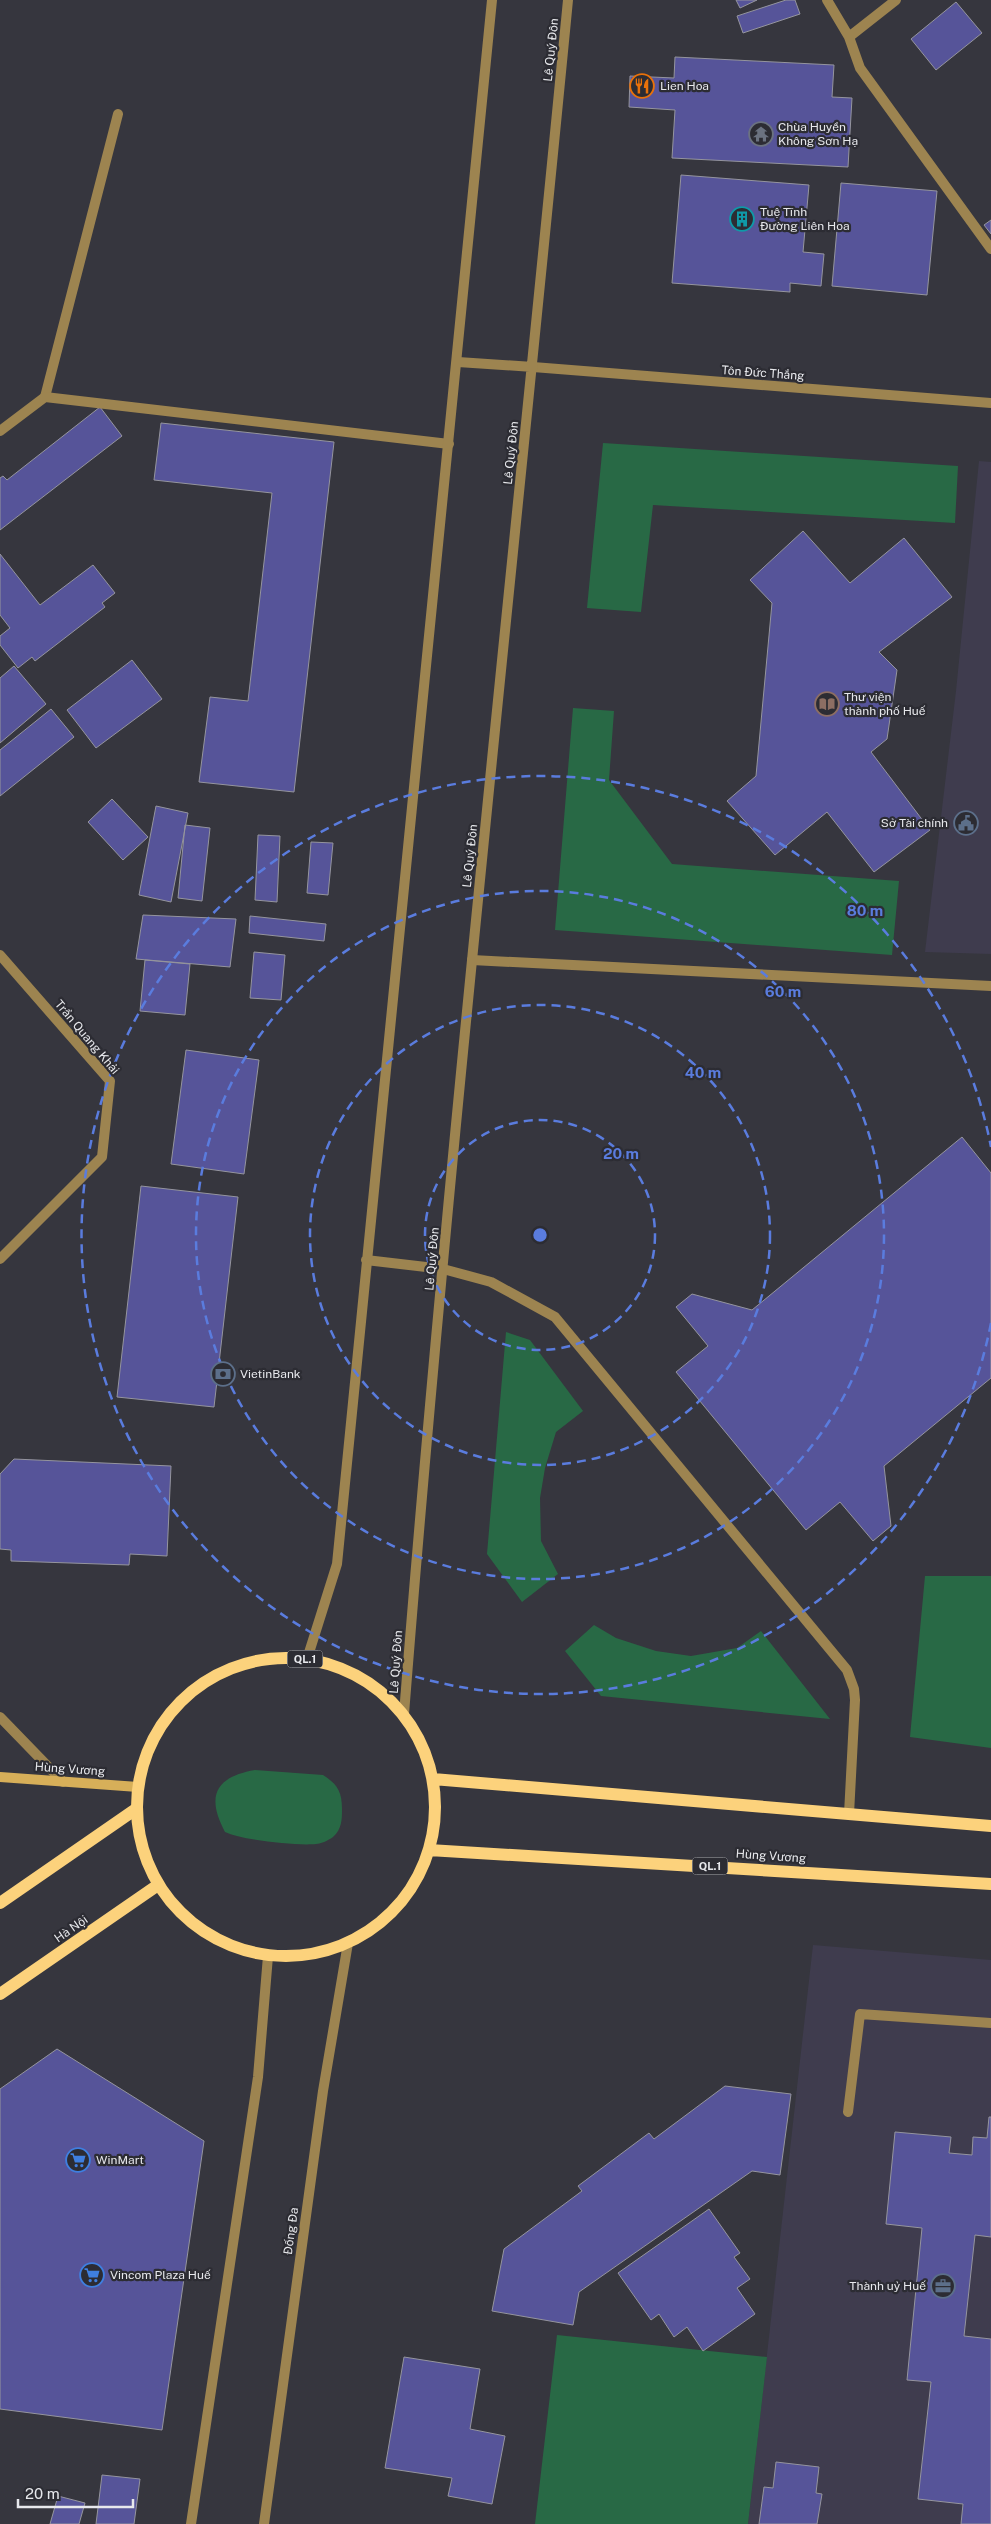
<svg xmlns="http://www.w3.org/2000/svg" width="991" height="2524" font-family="'Public Sans',sans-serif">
  <rect width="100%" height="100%" fill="#36363e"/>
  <!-- commercial -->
  <path fill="#3f3c4e" d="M979,461L991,462V954L925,952L956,691Z
    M813,1945L991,1960V2524H748Z"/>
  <!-- green -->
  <path fill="#286945" d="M603,443L958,466L955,523L653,505L641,612L587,608Z
    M573,708L614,711L609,780L672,864L899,881L892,955L555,930Z
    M506,1332L530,1340L583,1411L556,1432L545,1468L540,1498L541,1541L558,1574L522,1602L487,1554Z
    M925,1576H991V1748L910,1737Z
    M594,1625L616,1638L656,1651L691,1656L737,1648L761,1631L830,1719L601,1696L565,1651Z
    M255,1770L323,1775C337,1784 342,1791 342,1809C342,1819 342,1829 333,1837C329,1840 321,1844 316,1844C296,1846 242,1840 225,1832C206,1796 215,1777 255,1770Z
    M557,2335L767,2357L748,2524H535Z"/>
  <!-- building -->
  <path fill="#565499" stroke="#95959e" d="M736,0H757L740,8Z
    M786,0H795L800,14L743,33L737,16Z
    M956,2L982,33L936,70L911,39Z
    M675,57L834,65L832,97L852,98L848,167L672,158L675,110L629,107L630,76L674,78Z
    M681,175L809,185L803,252L824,254L821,286L790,283V292L672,283Z
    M841,183L937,191L927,295L832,286Z
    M991,220V234L984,225Z
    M100,407L122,436L0,530V478L3,476L7,480Z
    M161,423L334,442L294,792L199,782L210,697L248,701L272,493L154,480Z
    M803,531L850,583L904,538L952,597L879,652L897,670L887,739L871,752L930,830L874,872L827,812L775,855L727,801L756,776L772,603L750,580Z
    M0,554L40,605L93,565L115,593L102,603L105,607L35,661L32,657L18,668L0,645V636L10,628L0,615Z
    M132,660L162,699L96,748L67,710Z
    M14,666L46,704L0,743V678Z
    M51,709L74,737L0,796V750Z
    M112,799L148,837L123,860L88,822Z
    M156,806L188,813L171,902L139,895Z
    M185,825L210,828L202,901L178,898Z
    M258,835L280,836L277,902L255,900Z
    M311,842L333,843L328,895L307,893Z
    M143,915L236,919L230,967L136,959Z
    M250,916L326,924L324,941L249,933Z
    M254,952L285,955L281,1000L250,998Z
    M145,960L190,964L185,1015L140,1011Z
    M186,1050L259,1060L244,1174L171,1164Z
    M962,1137L991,1173V1378L884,1466L891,1526L873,1541L840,1502L806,1530L676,1372L708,1346L676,1307L692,1294L752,1310Z
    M141,1186L238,1197L214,1407L117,1397Z
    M14,1459L171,1466L167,1556L130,1554L129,1565L11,1561V1550L0,1549V1474Z
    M57,2049L204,2141L162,2430L0,2409V2089Z
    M725,2086L791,2094L780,2175L752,2171L579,2292L573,2325L492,2311L504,2249L582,2191L578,2186L649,2133L654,2139Z
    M989,2117H991V2237L975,2235L964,2336L991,2339V2524H961L963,2504L918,2499L931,2382L907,2380L922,2228L886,2224L895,2132L951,2137L949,2153L972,2155L973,2137L987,2138Z
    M709,2209L740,2253L734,2257L750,2279L737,2288L755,2314L703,2351L687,2327L674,2337L659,2314L651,2320L618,2273Z
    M404,2357L480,2369L470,2429L505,2436L492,2504L448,2496L452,2478L385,2468Z
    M776,2462L819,2467L816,2493L822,2494L817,2524H759L764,2487L773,2488Z
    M102,2475L140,2479L134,2524H96Z
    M58,2496L85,2503L79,2524H50Z"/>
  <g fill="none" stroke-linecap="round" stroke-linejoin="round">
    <!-- service -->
    <path stroke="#9d8450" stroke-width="10" d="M827,0L849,37L860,68L991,249
      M849,37L896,0
      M45,397L118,114
      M443,1269L491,1282L555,1317L847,1670L854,1689L855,1700L849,1814
      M848,2112L860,2014L991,2023"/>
    <!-- minor -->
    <path stroke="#9d8450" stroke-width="10" d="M533,367L991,403
      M0,431L45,397L449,444
      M0,955L110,1081L102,1157L0,1259
      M472,960L991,986
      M0,1717L63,1782"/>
    <!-- tertiary -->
    <path stroke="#9d8450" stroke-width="10" d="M458,362L533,367
      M366,1260L443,1269
      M307,1659L337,1564L492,0
      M404,1714C449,1142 513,571 568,0
      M191,2524L258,2077L268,1956
      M264,2524L323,2091L348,1943"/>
    <!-- secondary -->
    <path stroke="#d7af59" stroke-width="10" d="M0,1777L138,1787"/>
    <!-- primary -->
    <path stroke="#fcd27c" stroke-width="12" d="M137 1807a149 149 0 1 1 298 0a149 149 0 1 1-298 0Z
      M433,1779L991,1826
      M429,1850L991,1884
      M0,1903L136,1809
      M0,1994L158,1885"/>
  </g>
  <!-- distance rings -->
  <g fill="none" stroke="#5a7cde" stroke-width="2.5" stroke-dasharray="9 6">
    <circle cx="540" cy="1235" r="115"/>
    <circle cx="540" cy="1235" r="230"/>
    <circle cx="540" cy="1235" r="344"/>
    <path d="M991 1323A459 459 0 1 1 991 1147"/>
  </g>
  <!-- icons -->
  <defs>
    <g id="restaurant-ring" transform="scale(1.25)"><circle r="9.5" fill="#2c2c33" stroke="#e8710a" stroke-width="1.5"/><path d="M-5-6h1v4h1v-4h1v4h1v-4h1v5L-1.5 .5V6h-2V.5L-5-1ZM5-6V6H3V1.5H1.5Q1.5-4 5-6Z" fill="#e8710a"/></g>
    <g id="temple-ring" transform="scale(1.25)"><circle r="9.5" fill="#2c2c33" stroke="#6b7280" stroke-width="1.5"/><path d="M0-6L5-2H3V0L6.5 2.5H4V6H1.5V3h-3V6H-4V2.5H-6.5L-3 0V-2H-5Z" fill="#6b7280"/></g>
    <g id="building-ring" transform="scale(1.25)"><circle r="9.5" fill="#2c2c33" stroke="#0f9aa8" stroke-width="1.5"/><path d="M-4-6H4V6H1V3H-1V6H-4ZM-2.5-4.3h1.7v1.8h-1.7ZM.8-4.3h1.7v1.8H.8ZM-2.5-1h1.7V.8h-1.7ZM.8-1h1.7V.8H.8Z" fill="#0f9aa8"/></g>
    <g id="library-ring" transform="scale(1.25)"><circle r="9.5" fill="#2c2c33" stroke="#8d6e63" stroke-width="1.5"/><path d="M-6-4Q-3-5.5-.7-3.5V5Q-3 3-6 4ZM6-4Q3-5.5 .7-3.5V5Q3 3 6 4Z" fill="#8d6e63"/></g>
    <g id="civic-ring" transform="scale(1.25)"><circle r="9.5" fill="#2c2c33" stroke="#5c6f8a" stroke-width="1.5"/><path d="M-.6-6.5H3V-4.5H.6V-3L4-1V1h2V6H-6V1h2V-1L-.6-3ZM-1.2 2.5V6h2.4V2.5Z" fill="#5c6f8a"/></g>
    <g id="bank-ring" transform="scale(1.25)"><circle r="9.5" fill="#2c2c33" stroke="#5c6f8a" stroke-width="1.5"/><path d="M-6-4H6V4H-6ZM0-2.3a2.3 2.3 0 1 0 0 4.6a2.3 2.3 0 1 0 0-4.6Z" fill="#5c6f8a"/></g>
    <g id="supermarket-ring" transform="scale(1.25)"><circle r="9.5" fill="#2c2c33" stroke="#3f7fe0" stroke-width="1.5"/><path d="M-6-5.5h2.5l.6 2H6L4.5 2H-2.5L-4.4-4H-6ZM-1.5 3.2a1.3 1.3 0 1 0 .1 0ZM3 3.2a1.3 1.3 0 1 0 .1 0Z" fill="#3f7fe0"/></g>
    <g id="office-ring" transform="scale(1.25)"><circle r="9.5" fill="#2c2c33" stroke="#5c6f8a" stroke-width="1.5"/><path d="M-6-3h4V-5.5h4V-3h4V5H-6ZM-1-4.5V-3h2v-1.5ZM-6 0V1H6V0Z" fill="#5c6f8a"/></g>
  </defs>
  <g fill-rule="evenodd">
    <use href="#restaurant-ring" x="642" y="86"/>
    <use href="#temple-ring" x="761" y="134"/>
    <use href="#building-ring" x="742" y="219"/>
    <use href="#library-ring" x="827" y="704"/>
    <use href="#civic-ring" x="966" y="823"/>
    <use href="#bank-ring" x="223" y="1374"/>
    <use href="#supermarket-ring" x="78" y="2160"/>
    <use href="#supermarket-ring" x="92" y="2275"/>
    <use href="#office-ring" x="943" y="2286"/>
  </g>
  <g text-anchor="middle" stroke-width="4.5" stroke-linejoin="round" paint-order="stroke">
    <!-- shield labels -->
    <g fill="#2c2c33" stroke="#afb0b4" stroke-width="1">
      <rect x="287.5" y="1650.5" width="35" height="17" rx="4"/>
      <rect x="692.5" y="1857.5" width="35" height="17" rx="4"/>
    </g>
    <g font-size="11" font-weight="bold" fill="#e7e8ec">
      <text x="305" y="1663">QL.1</text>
      <text x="710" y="1870">QL.1</text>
    </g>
    <!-- street labels -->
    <g font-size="12" fill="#e7e8ec" stroke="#2c2c33">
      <text transform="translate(551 50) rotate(-84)" y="4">Lê Quý Đôn</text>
      <text transform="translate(763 373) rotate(4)" y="4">Tôn Đức Thắng</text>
      <text transform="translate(511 453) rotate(-84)" y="4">Lê Quý Đôn</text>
      <text transform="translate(470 856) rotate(-84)" y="4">Lê Quý Đôn</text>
      <text transform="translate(87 1037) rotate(50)" y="4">Trần Quang Khải</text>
      <text transform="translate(432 1259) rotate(-85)" y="4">Lê Quý Đôn</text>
      <text transform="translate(396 1662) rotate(-86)" y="4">Lê Quý Đôn</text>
      <text transform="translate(70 1769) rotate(4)" y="4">Hùng Vương</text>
      <text transform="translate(771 1856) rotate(4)" y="4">Hùng Vương</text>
      <text transform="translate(71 1929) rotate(-35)" y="4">Hà Nội</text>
      <text transform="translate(291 2231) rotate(-82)" y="4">Đống Đa</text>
    </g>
    <!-- poi labels -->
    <g font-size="12" fill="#e7e8ec" stroke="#2c2c33" text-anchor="start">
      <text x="660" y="90">Lien Hoa</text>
      <text x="778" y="131">Chùa Huyền<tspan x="778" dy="14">Không Sơn Hạ</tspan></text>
      <text x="760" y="216">Tuệ Tĩnh<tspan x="760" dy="14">Đường Liên Hoa</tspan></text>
      <text x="844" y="701">Thư viện<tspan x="844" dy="14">thành phố Huế</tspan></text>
      <text x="948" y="827" text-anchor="end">Sở Tài chính</text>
      <text x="240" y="1378">VietinBank</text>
      <text x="96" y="2164">WinMart</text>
      <text x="110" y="2279">Vincom Plaza Huế</text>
      <text x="926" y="2290" text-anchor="end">Thành uỷ Huế</text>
    </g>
  </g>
  <circle cx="540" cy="1235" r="8" fill="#5a7cde" stroke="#2c2c33" stroke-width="2.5"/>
  <g font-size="15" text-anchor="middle" font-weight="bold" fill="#5a7cde" stroke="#2c2c33" stroke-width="4.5" stroke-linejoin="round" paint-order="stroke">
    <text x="865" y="916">80 m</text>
    <text x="783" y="997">60 m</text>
    <text x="703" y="1078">40 m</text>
    <text x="621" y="1159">20 m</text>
  </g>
  <!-- scale -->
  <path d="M18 2499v8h115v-8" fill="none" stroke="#e7e8ec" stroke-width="2.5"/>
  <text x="25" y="2499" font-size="15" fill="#e7e8ec" stroke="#2c2c33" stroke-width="4" paint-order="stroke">20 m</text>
</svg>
